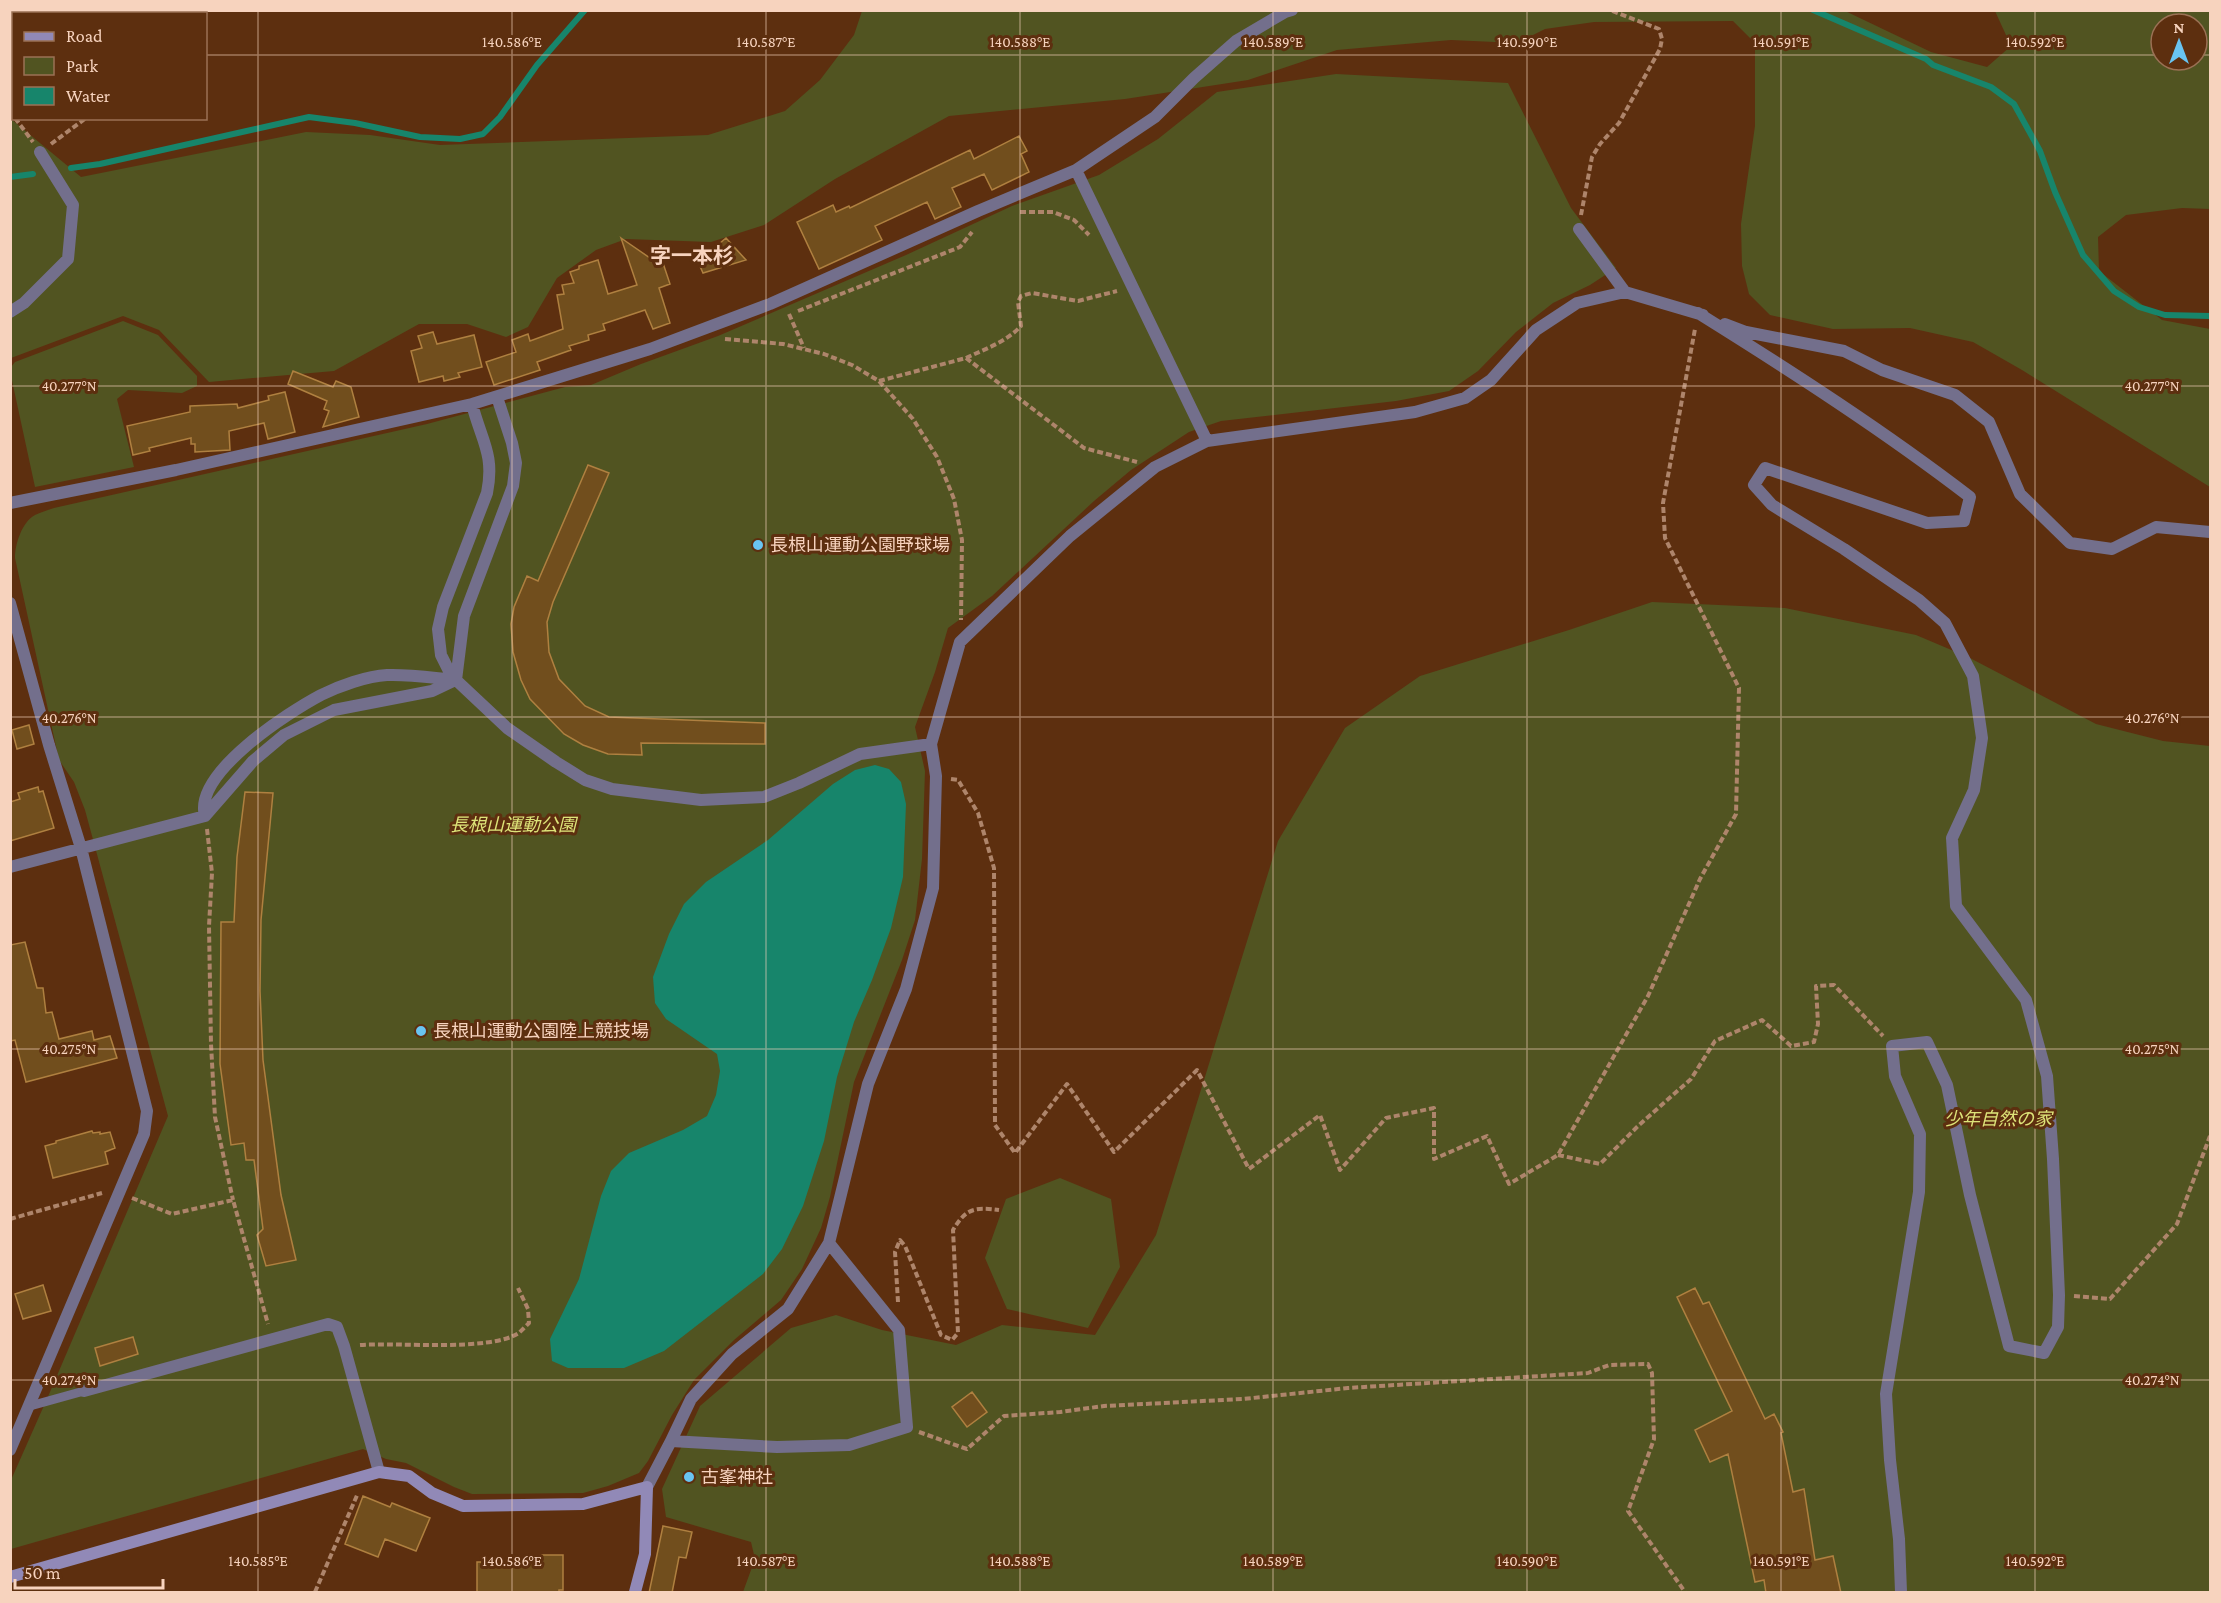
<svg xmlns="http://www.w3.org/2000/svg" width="2221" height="1603" font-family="'Crimson Pro','Noto Sans JP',serif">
  <rect width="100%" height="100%" fill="#5d2f0f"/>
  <!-- green -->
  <path fill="#515421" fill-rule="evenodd" d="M1843,10L1931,52L1987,67L2011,46L1995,11H2210V209L2182,208L2126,215L2098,237L2099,271L2162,320L2210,329V487L2022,370L1973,342L1910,328L1833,329L1770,315L1749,294L1742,266L1741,224L1755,126V43L1733,21L1594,22L1545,29L1517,43L1451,40L1337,50L1248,80L1125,99L949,116L835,179L764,225L711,242L626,239L596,250L557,278L528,327L506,337L467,324H419L334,371L209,382L159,330L123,316L11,358V119L81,177L306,132L370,135L440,145L708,135L785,111L820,80L854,35L862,11ZM2161,24H2197V60H2161Z
    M1336,74L1508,83L1571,208L1616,268L1590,285L1553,303L1516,332L1478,371L1449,391L1396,401L1221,421L1189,432L1131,470L1094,501L992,596L948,628L935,672L915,727L925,771L922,859L915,920L902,960L854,1082L830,1197L821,1228L802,1269L781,1300L734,1340L694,1380L672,1415L648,1461L639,1473L608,1486L583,1493L472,1494L454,1487L406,1463L386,1459L363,1449L11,1549V1480L50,1392L168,1116L85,810L74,782L59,760L15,558C15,544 22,522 35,515C41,512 48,510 54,508L427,424L565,387L591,385L641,364L718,336L906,255L1012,206L1099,175L1158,139L1217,92Z
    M123,321L158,335L197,376V386L182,393L128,390L117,399L134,467L35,487L11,376V367L15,362Z
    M1652,602L1785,608L1916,635L1968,657L2096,724L2163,741L2210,746V1592H743L755,1559L751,1542L666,1517L662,1489L700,1406L791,1328L836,1315L882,1330L956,1345L1002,1325L1095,1335L1156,1235L1278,841L1345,728L1420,676L1569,630Z
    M1060,1178L1111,1199L1120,1267L1088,1328L1007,1309L985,1258L1006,1199Z"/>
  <!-- water -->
  <path fill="#17856b" d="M875,765L889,769L901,782L906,804L903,877L891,928L872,980L854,1022L837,1077L824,1141L803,1206L782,1249L763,1274L664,1351L624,1368H568L552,1361L550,1339L579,1279L601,1196L611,1171L629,1153L683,1130L707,1116L716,1095L720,1071L717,1054L666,1019L655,1003L653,977L669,934L684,904L706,882L768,840L833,784L855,770Z"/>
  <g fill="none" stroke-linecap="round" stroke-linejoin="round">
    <!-- stream -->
    <path stroke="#17856b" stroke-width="6" d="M1813,10L1926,59L1933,65L1991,87L2014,104L2040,151L2055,192L2083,255L2114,291L2139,307L2165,315L2210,316
      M71,168L100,164L309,117L355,123L420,137L460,139L483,134L500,117L537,65L585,10
      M10,177L33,174"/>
  </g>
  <!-- building -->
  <path fill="#714e1d" stroke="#af8040" stroke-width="1.5" d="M1019,136L1027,151L1021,154L1029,172L992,190L984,174L952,188L961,207L935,219L927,202L875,226L882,240L819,269L797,222L833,205L836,212L849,206L850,208L970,150L974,159Z
    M621,238L650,258L661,257L670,284L659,288L670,323L653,329L645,310L603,324L605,330L588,335L589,340L569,346L571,350L537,362L540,370L494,385L486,362L516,352L512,340L528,334L530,341L563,329L557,295L564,294L562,285L574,283L570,272L579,269V266L598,260L608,294L637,285Z
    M726,238L746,260L703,273L696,257L705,256Z
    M433,332L437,344L474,335L482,367L458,373L460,377L444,381L443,376L419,382L411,351L422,348L418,336Z
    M293,371L333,387L336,381L351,387L359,417L323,427L329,411L324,409L327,401L288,384Z
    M285,392L295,432L268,439L264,423L229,431L230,450L195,452V444H191V438L149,448L150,451L133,455L127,426L190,412V406L237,404L238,408L269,400L268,396Z
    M588,465L609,473L553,602L547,622L549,652L559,679L585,706L609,717L765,723V744L641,743L642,755L608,754L583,745L564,734L530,699L521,680L513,652L511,624L514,607L527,576L538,581Z
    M29,725L34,744L17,749L12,730Z
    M38,787L39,792L43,791L54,828L10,841V802L20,799L18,793Z
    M245,792L273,793L261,920L260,991L263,1060L281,1195L296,1260L266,1266L257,1235L263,1229L254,1160H246L244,1143L231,1145L220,1064L221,922H234L237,857Z
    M25,942L37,988H43L46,1013L52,1012L59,1039L92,1031L94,1040L110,1036L117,1058L26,1082L15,1040L10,1041V945Z
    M92,1131L93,1133L100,1132V1134L110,1132L115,1148L105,1152L108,1164L53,1178L45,1146L56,1143V1141Z
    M43,1285L51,1311L23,1319L15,1294Z
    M1695,1288L1703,1304L1709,1302L1765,1419L1774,1414L1783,1432L1781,1433L1793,1492L1804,1489L1815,1560L1833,1556L1841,1593H1766L1764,1580L1755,1582L1728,1454L1710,1462L1695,1430L1732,1411L1677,1297Z
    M133,1337L138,1354L100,1366L95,1348Z
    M972,1392L987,1412L967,1427L952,1407Z
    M363,1496L390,1507L392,1503L430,1518L416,1551L385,1539L378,1557L345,1544Z
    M663,1526L692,1532L686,1558L679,1557L672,1593H649Z
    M528,1555H563V1590H559V1593H477V1562H528Z"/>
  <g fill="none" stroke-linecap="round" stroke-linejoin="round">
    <!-- path -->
    <path stroke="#ae856b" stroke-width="4" stroke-dasharray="6 3" stroke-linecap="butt" d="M147,14V10
      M15,118L33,142
      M51,144L86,118
      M1020,212H1053L1074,220L1089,235
      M1581,215L1592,157L1600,144L1619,123L1660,49L1662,39L1659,29L1610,10
      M798,311L960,247L972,232
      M789,314L804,348
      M725,339L783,344L824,354L852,365L879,381L913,419L937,457L954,499L962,540L961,620
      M966,358C985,349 1006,342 1021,326L1018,302L1021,296L1032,293L1078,301L1117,291
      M879,381L966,358L1084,448L1137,462
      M951,779L958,780L978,813L994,868L995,1125L1015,1153L1067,1084L1114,1152L1197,1070L1249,1169L1320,1115L1340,1170L1386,1118L1434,1108V1159L1487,1136L1509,1184L1558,1155L1648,996L1700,879L1736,814L1739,688L1665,538L1663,503L1695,329
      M207,829L212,873L209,926L211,1044L215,1117L233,1200
      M1558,1155L1600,1164L1639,1125L1691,1079L1715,1041L1762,1020L1791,1046L1814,1042L1818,1024L1816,986L1834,985L1883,1036
      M132,1198L172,1214L233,1200L268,1324
      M10,1219L102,1193
      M2074,1296L2110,1299L2177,1224L2210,1136
      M898,1302L895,1252L900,1240L905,1246L941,1335L952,1340L958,1333L953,1230C966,1208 975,1207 999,1210
      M360,1345C399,1342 489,1352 519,1333C522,1330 526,1326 529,1323L528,1309L518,1288
      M919,1432L967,1449L1004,1416L1060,1412L1104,1406L1243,1399L1348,1388L1588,1373L1609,1365L1648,1364L1652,1373L1654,1439L1628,1511L1685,1592
      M315,1592L358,1493"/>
    <!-- lane -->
    <path stroke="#736f8c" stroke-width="9" d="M30,1406L84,1391"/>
    <!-- street -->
    <path stroke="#736f8c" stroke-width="12" d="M1076,170L1207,441
      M1579,229L1625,292
      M10,312L24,303L68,259L73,205L40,152
      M1698,313C1791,371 1884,431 1970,497L1964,521L1927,523L1765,468L1754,485L1772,505L1844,549L1919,600L1945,623L1973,676L1982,738L1974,790L1952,838L1956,906L2026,1000L2047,1076L2053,1159L2059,1295L2058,1327L2044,1353L2009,1346L1970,1195L1947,1085L1927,1042L1892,1046L1895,1076L1920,1134L1919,1192L1886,1394L1890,1460L1899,1539L1901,1592
      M1725,324L1746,332L1844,351L1882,370L1955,395L1989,422L2020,494L2070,543L2112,549L2156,527L2210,532
      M10,503L176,470L472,404L650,349L770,304L978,211L1076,170L1155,117L1194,78L1236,41L1285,12L1292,10
      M10,603L49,745L81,848L147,1111L144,1134L10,1450
      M456,680L507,728L556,762L585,780L612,789L701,800L764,797L799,783L860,754L931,744
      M456,680L464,616L513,486L516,463L512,443L497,397
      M205,816C193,773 289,712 321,695C339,686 367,676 387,675C409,674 434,678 456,680L448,669L441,655L438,629L443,607L487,493C495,454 481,440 472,404
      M10,867L205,816L253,761L284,735L334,710L432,691L453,681
      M84,1391L328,1324L337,1327L344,1346L379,1472
      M671,1441L691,1399L732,1354L788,1309L829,1243L868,1084L906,989L933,888L936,776L931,744L960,642L1070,536L1155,467L1207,441L1415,412L1465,398L1491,380L1536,330L1577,303L1625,292L1703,315
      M647,1487L671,1441L777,1447L849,1445L907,1427L899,1330L829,1243"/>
    <!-- secondary -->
    <path stroke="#9189b7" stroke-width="12" d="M10,1577L379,1472L409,1476L432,1493L463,1506L583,1504L647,1487L645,1554L635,1592"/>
  </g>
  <!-- ticks -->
  <path fill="none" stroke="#f7d3be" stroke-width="1.5" stroke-opacity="0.45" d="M258,10V1592M512,10V1592M766,10V1592M1020,10V1592M1273,10V1592M1527,10V1592M1781,10V1592M2035,10V1592M10,55H14M206,55H2161M2197,55H2210M10,386H2210M10,717H2210M10,1049H2210M10,1380H2210"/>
  <!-- markers -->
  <g fill="#69c4f1" stroke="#5d2f0f" stroke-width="2">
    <circle cx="758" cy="545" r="6"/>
    <circle cx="421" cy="1031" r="6"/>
    <circle cx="689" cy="1477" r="6"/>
  </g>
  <g text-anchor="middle" stroke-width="6" stroke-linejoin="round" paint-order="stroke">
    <!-- poi labels -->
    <g font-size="18" fill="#f7d3be" stroke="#5d2f0f" text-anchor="start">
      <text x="770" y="551">長根山運動公園野球場</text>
      <text x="433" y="1037">長根山運動公園陸上競技場</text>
      <text x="701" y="1483">古峯神社</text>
    </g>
    <!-- park labels -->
    <g font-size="18" font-style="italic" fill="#dde479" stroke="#5d2f0f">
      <text x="513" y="831">長根山運動公園</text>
      <text x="1998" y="1125">少年自然の家</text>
    </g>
    <!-- quarter labels -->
    <g font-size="21" font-weight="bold" fill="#f7d3be" stroke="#5d2f0f">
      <text x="692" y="263">字一本杉</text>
    </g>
  </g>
  <g font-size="15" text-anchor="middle" fill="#f7d3be" stroke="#5d2f0f" stroke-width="6" stroke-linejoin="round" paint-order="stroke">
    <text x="512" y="47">140.586°E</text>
    <text x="766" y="47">140.587°E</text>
    <text x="1020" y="47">140.588°E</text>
    <text x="1273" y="47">140.589°E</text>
    <text x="1527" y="47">140.590°E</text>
    <text x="1781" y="47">140.591°E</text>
    <text x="2035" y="47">140.592°E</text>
    <text x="69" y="391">40.277°N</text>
    <text x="2152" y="391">40.277°N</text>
    <text x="69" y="723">40.276°N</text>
    <text x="2152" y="723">40.276°N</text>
    <text x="69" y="1054">40.275°N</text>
    <text x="2152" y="1054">40.275°N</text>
    <text x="69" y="1385">40.274°N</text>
    <text x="2152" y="1385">40.274°N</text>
    <text x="258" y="1566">140.585°E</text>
    <text x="512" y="1566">140.586°E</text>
    <text x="766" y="1566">140.587°E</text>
    <text x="1020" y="1566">140.588°E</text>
    <text x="1273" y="1566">140.589°E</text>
    <text x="1527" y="1566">140.590°E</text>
    <text x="1781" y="1566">140.591°E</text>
    <text x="2035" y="1566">140.592°E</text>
  </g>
  <!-- border -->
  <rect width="2221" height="1603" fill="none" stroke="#f7d3be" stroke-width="24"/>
  <!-- legend -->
  <rect x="12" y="12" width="195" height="108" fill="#5d2f0f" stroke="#9b7155" stroke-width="1.5"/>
  <rect x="24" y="32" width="30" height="9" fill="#9189b7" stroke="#9b7155" stroke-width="1.5"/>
  <text x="66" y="42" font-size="18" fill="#f7d3be">Road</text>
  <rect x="24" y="57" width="30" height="18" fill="#515421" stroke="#9b7155" stroke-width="1.5"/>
  <text x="66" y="72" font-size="18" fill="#f7d3be">Park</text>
  <rect x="24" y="87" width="30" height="18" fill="#17856b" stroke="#9b7155" stroke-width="1.5"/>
  <text x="66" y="102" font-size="18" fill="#f7d3be">Water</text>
  <!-- north arrow -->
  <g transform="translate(2179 42)"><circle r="28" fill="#5d2f0f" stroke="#9b7155" stroke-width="1.5"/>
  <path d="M0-4.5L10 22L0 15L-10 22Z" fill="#69c4f1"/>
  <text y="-9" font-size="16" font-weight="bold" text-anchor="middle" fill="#f7d3be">N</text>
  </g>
  <!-- scale -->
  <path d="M15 1579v9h148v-9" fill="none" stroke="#f7d3be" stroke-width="3"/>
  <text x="24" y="1579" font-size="18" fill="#f7d3be" stroke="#5d2f0f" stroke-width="4.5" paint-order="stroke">50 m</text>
</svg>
